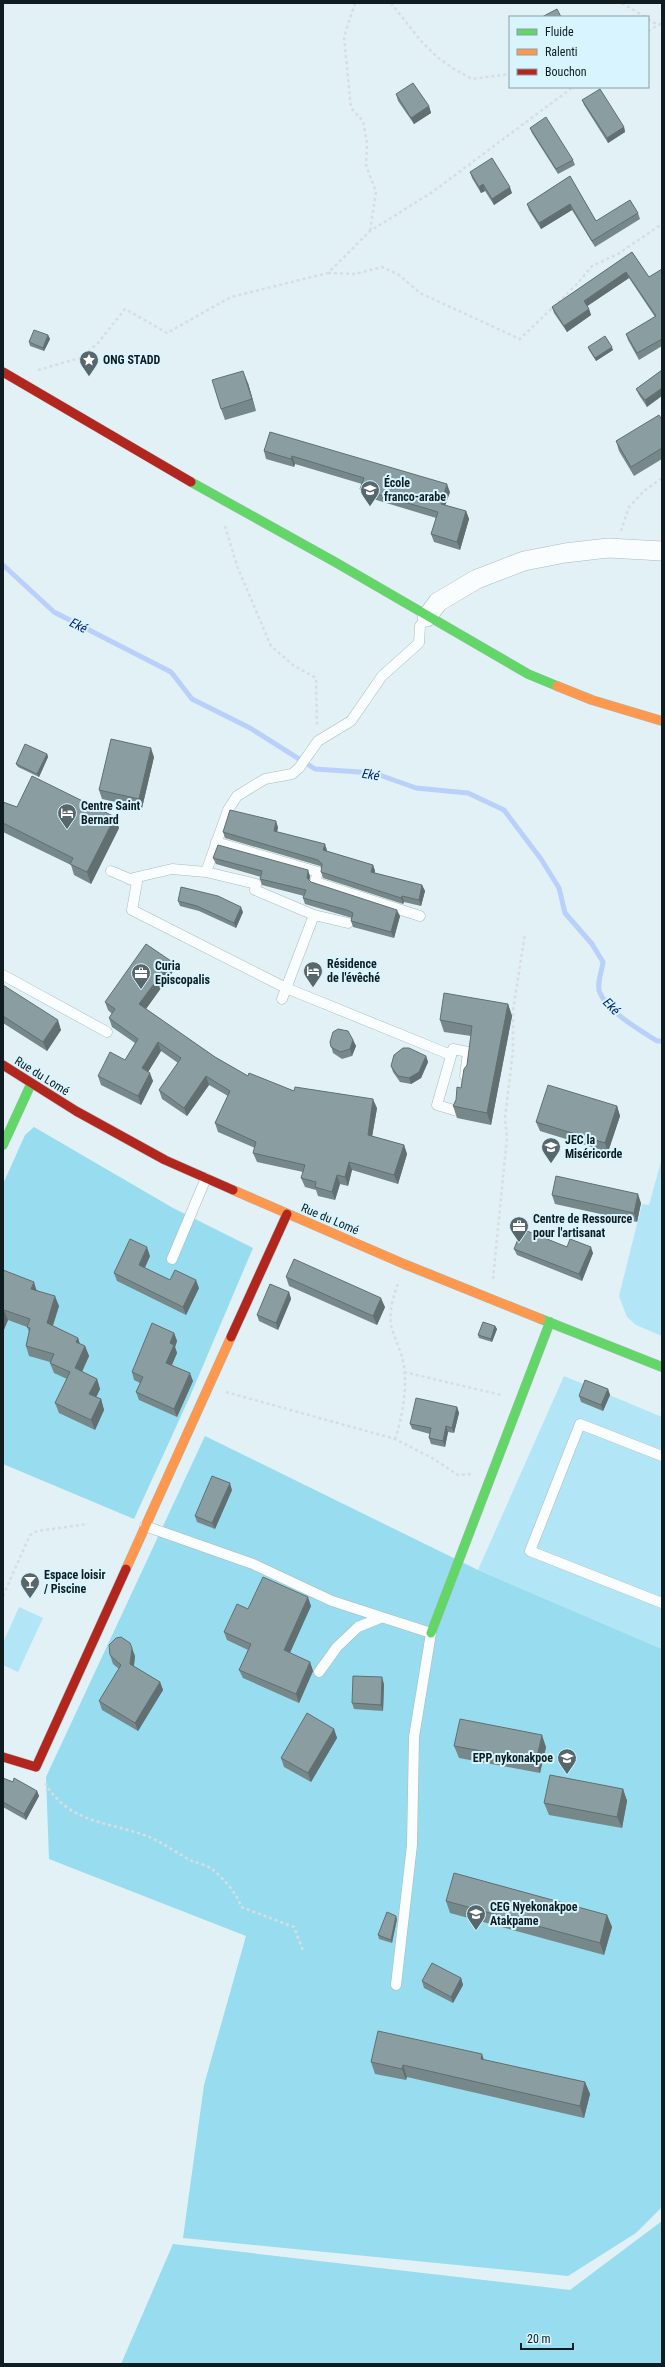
<svg xmlns="http://www.w3.org/2000/svg" width="665" height="2367" font-family="'Roboto Condensed',sans-serif">
  <rect width="100%" height="100%" fill="#e1f1f6"/>
  <!-- green -->
  <path fill="#b2e6f6" d="M662,1158V1336L636,1325L627,1317L619,1296L642,1204L649,1205Z
    M564,1376L662,1417V1649L478,1570Z
    M19,1607L43,1618L18,1672L3,1665V1643Z"/>
  <!-- forest -->
  <path fill="#98dcef" d="M34,1127L173,1208L253,1248L191,1394L134,1519L3,1464V1184L25,1135Z
    M205,1436L478,1570L662,1649V2207L636,2233L568,2276L183,2238L204,2085L246,1936L49,1859L46,1777Z
    M662,2221V2364H121L173,2244L570,2290Z"/>
  <g fill="none" stroke-linecap="round" stroke-linejoin="round">
    <!-- stream -->
    <path stroke="#b9d0fb" stroke-width="5" d="M3,565L54,612L171,672L192,699L250,728L315,769L374,773L416,788L468,793L504,810L541,859L559,888L565,913L592,944L603,962C602,971 596,985 600,993C608,1012 640,1030 657,1041H662"/>
    <!-- lane casing -->
    <g stroke="#abb9bd" stroke-width="11">
      <path id="lane" d="M216,842L318,872L315,882L420,916
        M111,871L137,882L132,910L286,988L451,1055
        M206,872L228,810L237,796L265,779L292,774L299,768L318,741L351,721L382,676L419,643L420,626L427,617
        M129,879L172,869L206,872L256,884L255,890L314,915L348,923
        M3,975L107,1032
        M282,999L314,915
        M454,1110L437,1105L453,1049L468,1052L465,1076
        M172,1259L206,1178
        M662,1456L580,1424L530,1551L662,1603
        M145,1526L253,1564L332,1601L431,1633L414,1737L412,1845L396,1985
        M319,1672L337,1647L358,1627L380,1618"/>
    </g>
    <!-- street casing -->
    <g stroke="#abb9bd" stroke-width="20">
      <path id="street" d="M427,617L438,602L477,579L524,561L565,553L608,548L662,551"/>
    </g>
    <!-- fast casing -->
    <g stroke="#abb9bd" stroke-width="10">
      <path id="fast" d="M191,482L335,562L528,674L557,686
        M3,1145L31,1084
        M541,1319L662,1367
        M431,1633L550,1322"/>
    </g>
    <!-- slow casing -->
    <g stroke="#abb9bd" stroke-width="10">
      <path id="slow" d="M557,686L592,700L662,721
        M233,1190L404,1264L541,1319
        M126,1569L231,1337"/>
    </g>
    <!-- jam casing -->
    <g stroke="#abb9bd" stroke-width="10">
      <path id="jam" d="M3,372L191,482
        M3,1065L76,1111L165,1160L233,1190
        M231,1337L287,1214
        M3,1757L36,1767L126,1569"/>
    </g>
    <!-- path -->
    <path stroke="#d8dee0" stroke-width="2.5" stroke-dasharray="3 3" stroke-linecap="butt" d="M355,3L344,37L351,108L363,121L367,143L366,165L376,192L370,231
      M391,3L421,41L437,57L454,69L472,79L510,74
      M622,3L645,17
      M648,19L658,25
      M648,31L662,23
      M328,273L355,274L382,267L399,275L420,293L520,339L578,283L592,266L618,254L662,224
      M38,370L80,358L98,343L125,309L167,333L231,297L328,273L370,231L431,193L573,87
      M225,526L237,566L271,646L293,665L316,678L317,726
      M621,531L629,507L644,491L662,478
      M493,1279L507,1137L505,1118L513,1051V1010L525,934
      M404,1372L501,1395
      M226,1392L395,1439L434,1459L458,1475L471,1474
      M395,1439C403,1416 408,1385 403,1361C401,1351 396,1342 393,1332C387,1315 393,1297 399,1281
      M3,1596L30,1535L37,1531L88,1524
      M45,1783C69,1823 105,1821 144,1835C161,1841 176,1853 192,1861C198,1863 206,1865 212,1869C223,1878 237,1893 241,1907L294,1927L303,1951"/>
    <!-- lane -->
    <use href="#lane" stroke="#fafdfe" stroke-width="10"/>
    <!-- street -->
    <use href="#street" stroke="#fafdfe" stroke-width="19"/>
    <!-- fast -->
    <use href="#fast" stroke="#63d668" stroke-width="9"/>
    <!-- slow -->
    <use href="#slow" stroke="#ff974d" stroke-width="9"/>
    <!-- jam -->
    <use href="#jam" stroke="#b3261e" stroke-width="9"/>
  </g>
  <!-- wall -->
  <path fill="#77888a" d="M396,94L429,106L431,113L414,124L398,101Z
    M582,100L624,127L625,132L608,143L584,105Z
    M530,128L573,160L575,165L558,174L532,133Z
    M470,172L512,193L494,205L485,191L481,193L472,178Z
    M570,176L596,221L638,213L640,219L595,247L572,210L541,229L529,210L527,204Z
    M632,252L649,277L662,269V346L639,360L628,340L626,334L655,317L629,278L587,306L589,309L591,315L567,332L554,313L552,307Z
    M48,335L50,339L44,351L30,346L29,342Z
    M588,347L613,350L596,361L589,350Z
    M662,370L647,407L639,395L636,389Z
    M248,383L256,411L225,420L221,409Z
    M662,420V459L634,476L619,451L616,441Z
    M270,432L450,492L445,505L466,511L469,519L460,550L434,542L431,534L436,518L363,496L360,489L362,484L295,464L294,467L266,459L264,451Z
    M47,754L48,757L39,777L18,767L16,764Z
    M154,757L142,808L102,799L99,790Z
    M3,802L17,807L115,817L119,828L91,884L74,875L71,865L3,832Z
    M278,827L277,832L327,850V851L373,865L375,871V873L422,885L425,891L421,906L404,902L403,904L323,878L321,872V867L320,866L225,838L223,832Z
    M213,858L310,876L309,880L311,882L400,916L394,938L353,927L351,921L352,918L305,904L303,898L304,896L262,885L260,879L261,877L216,864Z
    M178,901L243,912L236,928L199,911L180,906Z
    M174,970L146,1009L215,1057L248,1076L294,1091L377,1108L372,1136L404,1145L407,1154L398,1184L352,1170L348,1186L340,1184L335,1200L318,1196L316,1190L305,1187L301,1178L303,1172L257,1162L253,1153L255,1148L218,1132L215,1123L228,1096L209,1085L187,1116L162,1099L159,1090L178,1063L161,1051L148,1072L153,1081L141,1105L101,1085L98,1076L125,1060L135,1043L112,1027L109,1018L112,1014L108,1010L105,1002Z
    M3,985L61,1030L47,1051L3,1023Z
    M508,1004L512,1016L491,1125L457,1118L453,1106L461,1088L467,1065L471,1036L444,1032L440,1020Z
    M353,1040L356,1046L352,1056L342,1059L333,1053L330,1042Z
    M426,1056L428,1062L421,1078L411,1084L400,1082L393,1072L391,1066Z
    M617,1106L620,1116L608,1152L540,1131L536,1122Z
    M552,1195L641,1203L637,1222L555,1204Z
    M567,1247L593,1253L582,1281L517,1255L514,1249Z
    M150,1256L145,1268L170,1280L199,1288L186,1315L117,1281L114,1273Z
    M3,1270L37,1290L59,1306L53,1326L78,1338L80,1344L85,1346L89,1356L82,1372L97,1379L100,1389L96,1397L101,1399L104,1410L95,1430L59,1413L55,1403L67,1379L54,1373L50,1363V1362L29,1356L26,1346L29,1332L27,1327L8,1320L3,1332Z
    M286,1277L385,1307L377,1325L289,1286Z
    M289,1292L291,1299L278,1330L259,1321L257,1315Z
    M495,1326L497,1329L492,1342L479,1338L478,1335Z
    M174,1333L177,1341L175,1347L177,1353L172,1365L193,1381L177,1417L139,1400L136,1392L140,1383L134,1380L132,1372Z
    M608,1389L610,1395L603,1411L581,1402L579,1396Z
    M457,1407L459,1413L454,1433L448,1432L445,1447L431,1444L429,1438L430,1434L412,1429L410,1424Z
    M232,1490L215,1529L197,1522L195,1516Z
    M311,1606L290,1653L310,1662L313,1671L299,1703L243,1678L239,1670L248,1650L227,1640L224,1632L248,1609Z
    M110,1655L135,1656L134,1666L160,1682L163,1690L138,1731L102,1710L99,1701L119,1669L113,1664Z
    M384,1684L383,1711L354,1709L352,1703Z
    M334,1729L337,1738L311,1782L284,1767L281,1758Z
    M454,1746L546,1747L540,1773L459,1758Z
    M3,1778L37,1791L39,1796L26,1820L3,1807Z
    M623,1789L627,1801L622,1828L549,1815L544,1803Z
    M446,1901L607,1915L612,1927L604,1955L450,1913Z
    M397,1919L392,1943L379,1939L378,1935Z
    M461,1978L463,1985L453,2003L424,1988L422,1981Z
    M484,2060L585,2082L590,2094L584,2118L407,2077L406,2080L375,2074L371,2062Z"/>
  <!-- shaded-wall -->
  <path fill="#616f71" d="M429,106L431,113L414,124L411,118Z
    M624,127L625,132L608,143L607,138Z
    M483,184L485,191L481,193L479,187Z
    M510,187L512,193L494,205L492,199Z
    M570,204L572,210L541,229L539,223Z
    M626,272L629,278L586,307L584,301Z
    M589,309L591,315L567,332L564,326Z
    M48,335L50,339L44,351L43,348Z
    M612,347L613,350L596,361L595,358Z
    M243,371L248,383L256,411L252,399Z
    M662,388V396L647,407L645,400Z
    M292,456L295,464L294,467L291,459Z
    M447,484L450,492L443,512L441,504Z
    M466,511L469,519L460,550L457,542Z
    M151,748L154,757L142,808L139,799Z
    M47,754L48,757L39,777L37,774Z
    M115,817L119,828L91,884L87,872Z
    M276,821L278,827L276,837L274,831Z
    M325,844L327,850L325,856L323,850Z
    M373,865L375,871L373,878L371,872Z
    M308,870L310,876L309,884L307,878Z
    M422,885L425,891L421,906L419,900Z
    M402,896L404,902L403,904L401,898Z
    M241,907L243,912L236,928L234,923Z
    M397,910L400,916L394,938L391,932Z
    M171,961L174,970L143,1013L139,1004Z
    M508,1004L512,1016L491,1125L487,1113Z
    M58,1020L61,1030L47,1051L43,1042Z
    M353,1040L356,1046L352,1056L350,1049Z
    M158,1042L161,1051L145,1077L142,1068Z
    M426,1056L428,1062L421,1078L411,1084L409,1078Z
    M150,1073L153,1081L141,1105L138,1096Z
    M206,1076L209,1085L187,1116L184,1108Z
    M373,1099L377,1108L371,1143L368,1135Z
    M617,1106L620,1116L608,1152L605,1143Z
    M404,1145L407,1154L398,1184L394,1175Z
    M349,1162L352,1170L348,1186L345,1177Z
    M337,1175L340,1184L335,1200L332,1192Z
    M638,1194L641,1203L637,1222L634,1213Z
    M147,1247L150,1256L142,1273L139,1265Z
    M591,1247L593,1253L582,1281L579,1274Z
    M196,1280L199,1288L186,1315L183,1307Z
    M34,1282L37,1292L31,1289Z
    M289,1292L291,1299L278,1330L276,1323Z
    M55,1296L59,1306L50,1333L47,1323Z
    M381,1298L385,1307L377,1325L373,1316Z
    M4,1310L8,1320L3,1332V1313Z
    M495,1326L497,1329L492,1342L491,1339Z
    M174,1333L177,1341L175,1347L177,1353L169,1371L166,1363L170,1343Z
    M78,1338L81,1348L76,1342Z
    M85,1346L89,1356L79,1378L75,1368Z
    M190,1373L193,1381L177,1417L174,1409Z
    M97,1379L100,1389L93,1404L89,1394Z
    M608,1389L610,1395L603,1411L601,1405Z
    M101,1399L104,1410L95,1430L91,1420Z
    M457,1407L459,1413L454,1433L452,1428Z
    M446,1426L448,1432L445,1447L443,1441Z
    M230,1483L232,1490L215,1529L212,1523Z
    M308,1597L311,1606L287,1659L284,1650Z
    M132,1648L135,1656L133,1672L130,1664Z
    M310,1662L313,1671L299,1703L296,1694Z
    M382,1677L384,1684L383,1711L381,1705Z
    M160,1682L163,1690L138,1731L135,1723Z
    M334,1729L337,1738L311,1782L308,1773Z
    M542,1735L546,1747L540,1773L536,1761Z
    M623,1789L627,1801L622,1828L617,1817Z
    M37,1791L39,1796L26,1820L24,1814Z
    M607,1915L612,1927L604,1955L600,1943Z
    M396,1916L397,1919L392,1943L391,1940Z
    M461,1978L463,1985L453,2003L451,1997Z
    M482,2054L486,2066L481,2059Z
    M403,2065L407,2077L406,2080L402,2069Z
    M585,2082L590,2094L584,2118L580,2106Z"/>
  <!-- building -->
  <path fill="#8a9ea1" stroke="#616f71" d="M557,9L561,17H542Z
    M413,83L429,106L411,118L396,94Z
    M600,89L624,127L607,138L582,100Z
    M546,117L573,160L556,169L530,128Z
    M492,158L510,187L492,199L483,184L479,187L470,172Z
    M570,176L596,221L630,200L638,213L592,241L570,204L539,223L527,204Z
    M632,252L649,277L662,269V339L637,353L626,334L656,316L626,272L584,301L589,309L564,326L552,307Z
    M34,330L48,335L43,348L29,342Z
    M605,336L612,347L595,358L588,347Z
    M662,370V388L645,400L636,389Z
    M243,371L252,399L221,409L212,380Z
    M659,415L662,420V448L631,467L616,441Z
    M270,432L447,484L441,504L466,511L457,542L431,534L438,512L360,489L364,478L292,456L291,459L264,451Z
    M111,739L151,748L139,799L99,790Z
    M25,744L47,754L37,774L16,764Z
    M32,776L115,817L87,872L70,864L73,858L3,823V802L17,807Z
    M230,810L276,821L274,831L325,844L323,850L373,865L371,872L422,885L419,900L402,896L401,898L321,872L322,864L318,860L223,832Z
    M218,845L308,870L307,878L311,882L397,910L391,932L351,921L353,913L347,910L303,898L306,890L260,879L262,871L213,858Z
    M181,887L218,896L241,907L234,923L197,906L178,901Z
    M146,944L171,961L139,1004L215,1057L248,1076L249,1073L294,1091L295,1087L373,1099L368,1135L404,1145L394,1175L349,1162L345,1177L337,1175L332,1192L315,1187L316,1182L301,1178L305,1165L253,1153L256,1142L215,1123L230,1091L206,1076L184,1108L159,1090L181,1058L158,1042L142,1068L150,1073L138,1096L98,1076L110,1052L125,1060L138,1039L109,1018L115,1009L105,1002Z
    M3,985L58,1020L43,1042L3,1016Z
    M444,993L508,1004L487,1113L453,1106L456,1100L457,1087L461,1088L464,1069L467,1065L472,1026L440,1020Z
    M338,1029L348,1031L353,1040L350,1049L340,1052L331,1047L330,1042L333,1032Z
    M403,1048H409L426,1056L419,1072L409,1078L398,1076L391,1066L394,1055Z
    M548,1085L617,1106L605,1143L536,1122Z
    M556,1176L638,1194L634,1213L552,1195Z
    M522,1229L567,1247L570,1239L591,1247L579,1274L514,1249Z
    M130,1239L147,1247L139,1265L170,1280L175,1270L196,1280L183,1307L114,1273Z
    M294,1259L381,1298L373,1316L286,1277Z
    M3,1270L34,1282L31,1289L55,1296L47,1323L78,1338L76,1342L85,1346L75,1368L97,1379L89,1394L101,1399L91,1420L55,1403L70,1372L50,1363L54,1354L26,1346L30,1328L27,1327L30,1319L4,1310L3,1313Z
    M270,1284L289,1292L276,1323L257,1315Z
    M483,1322L495,1326L491,1339L478,1335Z
    M152,1323L174,1333L170,1343L174,1345L166,1363L190,1373L174,1409L136,1392L143,1377L132,1372Z
    M585,1380L608,1389L601,1405L579,1396Z
    M416,1398L457,1407L452,1428L446,1426L443,1441L429,1438L431,1428L410,1424Z
    M212,1476L230,1483L212,1523L195,1516Z
    M263,1577L308,1597L284,1650L310,1662L296,1694L239,1670L251,1644L224,1632L237,1604L248,1609Z
    M121,1637L130,1643L132,1648L130,1664L160,1682L135,1723L99,1701L121,1665L110,1655L109,1645L116,1638Z
    M353,1676L382,1677L381,1705L352,1703Z
    M307,1713L334,1729L308,1773L281,1758Z
    M460,1719L542,1735L536,1761L454,1746Z
    M550,1775L623,1789L617,1817L544,1803Z
    M3,1778L13,1782L14,1778L37,1791L24,1814L3,1802Z
    M454,1873L607,1915L600,1943L446,1901Z
    M387,1912L396,1916L391,1940L378,1935Z
    M432,1963L461,1978L451,1997L422,1981Z
    M378,2031L482,2054L481,2059L585,2082L580,2106L403,2065L402,2069L371,2062Z"/>
  <!-- icons -->
  <defs>
    <g id="sight-pin" transform="scale(1)"><path d="M0 17L-7.5 6A9.5 9.5 0 1 1 7.5 6Z" fill="#58676c" stroke="#d8f5ff"/><path d="M0-6L1.8-2.2L6-1.7L2.9 1.2L3.7 5.4L0 3.3L-3.7 5.4L-2.9 1.2L-6-1.7L-1.8-2.2Z" fill="#fff"/></g>
    <g id="school-pin" transform="scale(1)"><path d="M0 17L-7.5 6A9.5 9.5 0 1 1 7.5 6Z" fill="#58676c" stroke="#d8f5ff"/><path d="M0-5L7-2L0 1L-7-2ZM-4 1L0 2.5L4 1V4Q0 6-4 4Z" fill="#fff"/></g>
    <g id="hotel-pin" transform="scale(1)"><path d="M0 17L-7.5 6A9.5 9.5 0 1 1 7.5 6Z" fill="#58676c" stroke="#d8f5ff"/><path d="M-6-4.5h1.5V1H6V5H4.5V3h-9V5H-6ZM-4 0a1.8 1.8 0 1 1 3.6 0ZM.5 0V-2.5h3Q6-2.5 6 0Z" fill="#fff"/></g>
    <g id="office-pin" transform="scale(1)"><path d="M0 17L-7.5 6A9.5 9.5 0 1 1 7.5 6Z" fill="#58676c" stroke="#d8f5ff"/><path d="M-6-3h4V-5.5h4V-3h4V5H-6ZM-1-4.5V-3h2v-1.5ZM-6 0V1H6V0Z" fill="#fff"/></g>
    <g id="bar-pin" transform="scale(1)"><path d="M0 17L-7.5 6A9.5 9.5 0 1 1 7.5 6Z" fill="#58676c" stroke="#d8f5ff"/><path d="M-6-5H6L.8 .8V4.5H3.5V6h-7V4.5H-.8V.8Z" fill="#fff"/></g>
  </defs>
  <g fill-rule="evenodd">
    <use href="#sight-pin" x="89" y="360"/>
    <use href="#school-pin" x="370" y="490"/>
    <use href="#hotel-pin" x="67" y="813"/>
    <use href="#hotel-pin" x="313" y="971"/>
    <use href="#office-pin" x="141" y="973"/>
    <use href="#school-pin" x="551" y="1147"/>
    <use href="#office-pin" x="519" y="1226"/>
    <use href="#bar-pin" x="30" y="1582"/>
    <use href="#school-pin" x="567" y="1758"/>
    <use href="#school-pin" x="476" y="1914"/>
  </g>
  <g text-anchor="middle" stroke-width="4" stroke-linejoin="round" paint-order="stroke">
    <!-- poi labels -->
    <g font-size="12" font-weight="bold" fill="#0f1d21" stroke="#d8f5ff" text-anchor="start">
      <text x="103" y="364">ONG STADD</text>
      <text x="384" y="487">École<tspan x="384" dy="14">franco-arabe</tspan></text>
      <text x="81" y="810">Centre Saint<tspan x="81" dy="14">Bernard</tspan></text>
      <text x="327" y="968">Résidence<tspan x="327" dy="14">de l'évêché</tspan></text>
      <text x="155" y="970">Curia<tspan x="155" dy="14">Episcopalis</tspan></text>
      <text x="565" y="1144">JEC la<tspan x="565" dy="14">Miséricorde</tspan></text>
      <text x="533" y="1223">Centre de Ressource<tspan x="533" dy="14">pour l'artisanat</tspan></text>
      <text x="44" y="1579">Espace loisir<tspan x="44" dy="14">/ Piscine</tspan></text>
      <text x="553" y="1762" text-anchor="end">EPP nykonakpoe</text>
      <text x="490" y="1911">CEG Nyekonakpoe<tspan x="490" dy="14">Atakpame</tspan></text>
    </g>
    <!-- street labels -->
    <g font-size="12" fill="#0f1d21" stroke="#d8f5ff">
      <text transform="translate(42 1076) rotate(32)" y="4">Rue du Lomé</text>
      <text transform="translate(330 1219) rotate(23)" y="4">Rue du Lomé</text>
    </g>
    <!-- water labels -->
    <g font-size="13" font-style="italic" fill="#0c2273" stroke="#d8f5ff">
      <text transform="translate(79 625) rotate(27)" y="5">Eké</text>
      <text transform="translate(371 774) rotate(10)" y="5">Eké</text>
      <text transform="translate(612 1006) rotate(45)" y="5">Eké</text>
    </g>
  </g>
  <!-- border -->
  <rect width="665" height="2367" fill="none" stroke="#0f1d21" stroke-width="8"/>
  <!-- legend -->
  <rect x="509" y="16" width="140" height="72" fill="#d8f5ff" stroke="#889fa6"/>
  <rect x="517" y="29" width="20" height="6" fill="#63d668" stroke="#889fa6"/>
  <text x="545" y="36" font-size="12" fill="#0f1d21">Fluide</text>
  <rect x="517" y="49" width="20" height="6" fill="#ff974d" stroke="#889fa6"/>
  <text x="545" y="56" font-size="12" fill="#0f1d21">Ralenti</text>
  <rect x="517" y="69" width="20" height="6" fill="#b3261e" stroke="#889fa6"/>
  <text x="545" y="76" font-size="12" fill="#0f1d21">Bouchon</text>
  <!-- scale -->
  <path d="M521 2343v6h52v-6" fill="none" stroke="#0f1d21" stroke-width="2"/>
  <text x="527" y="2343" font-size="12" fill="#0f1d21" stroke="#d8f5ff" stroke-width="3" paint-order="stroke">20 m</text>
</svg>
